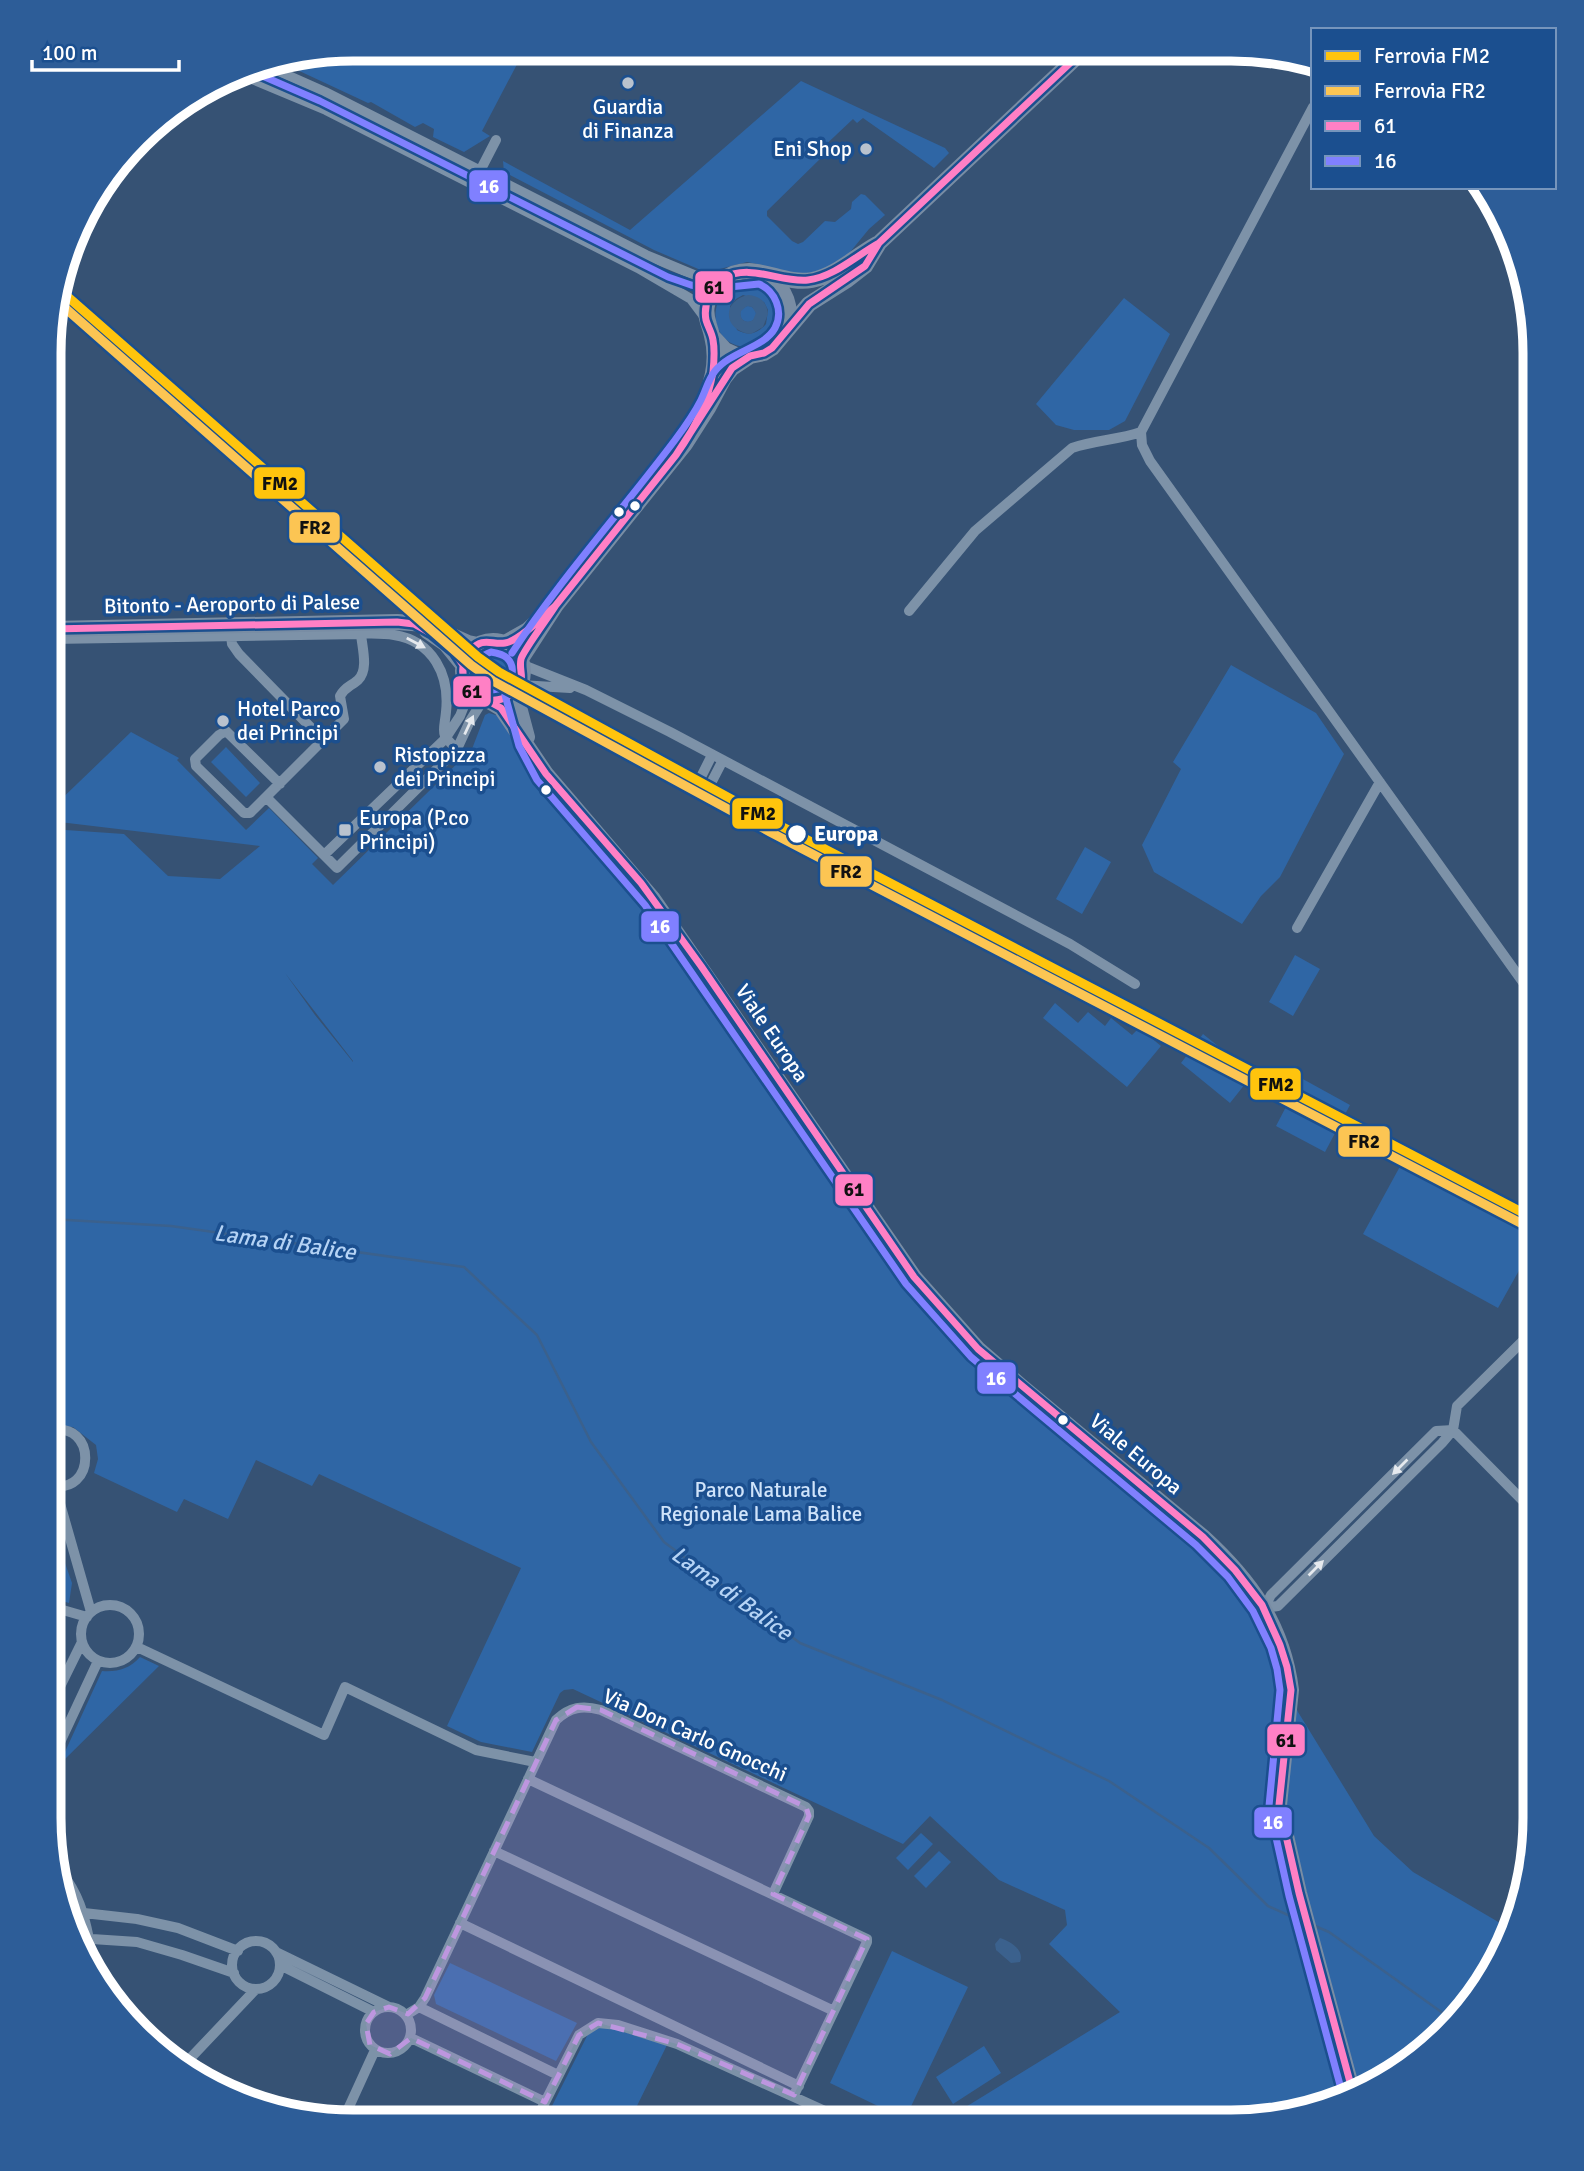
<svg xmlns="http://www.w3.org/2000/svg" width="1584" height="2171" font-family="Signika,sans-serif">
  <rect width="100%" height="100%" fill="#365274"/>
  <!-- green -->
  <path fill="#2f66a5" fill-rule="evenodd" d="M354,49H525L482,131L490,136L464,152L433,137L434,129L423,123L415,127L371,102L368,103L278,61Z
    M801,81L945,148L949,153L934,168L863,118L857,123L853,119L818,152L822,157L767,211V216L792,241L798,244L803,242L825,221L835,222L851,209L852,202L861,194L865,195L885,215L869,229L846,257L839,262L815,272L800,274L785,273L762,265L747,262L712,271H703L654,250L504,172L503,161L630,230Z
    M748,281C793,285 790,347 749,347C706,348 703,287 748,281ZM743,295L764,302L768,310L766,324C758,334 748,336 737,330L730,306L736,299Z
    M1124,298L1170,334L1125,421L1109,430H1074L1056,425L1036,404Z
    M740 314a8 8 0 1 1 16 0a8 8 0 1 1-16 0Z
    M475 671a18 18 0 1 1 36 0a18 18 0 1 1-36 0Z
    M1231,665L1316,713L1344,754L1280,877L1261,896L1242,924L1154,872L1142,845L1181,769L1173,762Z
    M489,713L502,717L531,772L640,897L737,1036L792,1106L952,1342L1090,1462L1213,1556L1259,1613L1298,1712L1374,1836L1413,1872L1512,1930L1483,1987L1432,2046L1366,2090L1231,2122L943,2121L1120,2012L1049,1944L1067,1925L1065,1910L999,1880L930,1816L903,1844L573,1689L564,1690L560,1693L532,1752L481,1742L447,1726L521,1568L319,1474L312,1486L256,1460L228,1519L184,1499L177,1512L94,1473L98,1459L96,1445L73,1427L50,1426L51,829L124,834L168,876L220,879L260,846L51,821V809L131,732L179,758L177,760L246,830L269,808L318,858L312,864L333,885L472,749L485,715ZM285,973L353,1061V1062L315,1015Z
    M226,747L260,783L246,797L211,762Z
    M1085,847L1111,862L1082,914L1056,899Z
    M1295,955L1320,969L1293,1016L1269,1002Z
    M1055,1003L1078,1023L1088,1012L1105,1026L1111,1018L1132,1035L1139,1028L1161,1046L1127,1087L1043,1018Z
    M1203,1034L1253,1074L1230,1103L1181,1063Z
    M1301,1078L1350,1105L1325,1152L1276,1126Z
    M1409,1150L1535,1219V1242L1498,1308L1363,1234Z
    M49,1562L65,1563L72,1583L69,1603L49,1597Z
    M140,1657L159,1666L59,1765L102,1671C118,1672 129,1669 140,1657Z
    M921,1833L933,1844L908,1870L896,1858Z
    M939,1851L951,1862L926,1888L914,1876Z
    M892,1951L968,1987L905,2119L830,2083Z
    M450,1963L577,2023L556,2061L436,2004L434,1995Z
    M608,2027L667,2045L630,2120H545L588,2034L599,2028Z
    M984,2046L1001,2073L953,2104L936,2077Z"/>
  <!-- water -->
  <path fill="#3b618d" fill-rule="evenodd" d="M748,295C760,296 767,302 768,314L763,327L751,334C723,331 721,301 748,295ZM747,306L752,307L756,313L753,320C746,324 739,320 741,311Z
    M1000,1938C1010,1941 1025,1950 1020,1962L1011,1963L996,1950L995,1944Z"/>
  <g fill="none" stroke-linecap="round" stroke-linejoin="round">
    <!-- stream -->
    <path stroke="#3b618d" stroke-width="2.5" d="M50,1219L171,1226L464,1267L537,1335L591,1442L664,1542L800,1643L942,1700L1109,1781L1209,1848L1268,1906L1299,1920
      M1315,1926L1329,1932L1454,2021"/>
    <!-- minor -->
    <path stroke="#7d92a8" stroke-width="10" d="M262,64L325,92L646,255L699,277L722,279
      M240,74L326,110L638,268L691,299L706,319
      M1313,107L1141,432L1142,445L1150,461L1535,999
      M480,171L496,140
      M909,611L975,531L1072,448C1095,440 1118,440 1141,432
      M230,628L232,644L239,654L324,741
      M356,633C369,634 381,633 394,635C433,641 450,675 446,712C444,733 439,733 457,749
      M51,639L361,634C362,647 369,670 358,680C350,687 346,686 340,696L344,719L266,797L337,868L457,749L470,721L483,700
      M523,665L586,690L670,732L1070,944L1135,984
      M520,685L570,688
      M698,783L712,755
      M708,789L723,760
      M266,797L250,813H244L196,766L195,759L219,735L226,731L280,784
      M324,855L445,739L460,716L470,691
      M1297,928L1380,782
      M1453,1430L1534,1512
      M50,1485C97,1497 97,1419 50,1431
      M55,1486L91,1612
      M81 1634a29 29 0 1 1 58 0a29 29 0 1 1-58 0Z
      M49,1606L87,1617
      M1264,1608L1278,1606L1442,1443L1453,1430L1457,1406L1535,1329
      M1264,1608L1271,1595L1436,1431L1453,1430
      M137,1647L324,1735L345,1687L476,1750L535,1762
      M49,1709L82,1642
      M49,1766L98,1661
      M528,1779L867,1939V1942L794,2095
      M494,1851L834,2011
      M62,1873C78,1893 84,1914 89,1939
      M84,1913L137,1919L178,1928L238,1951
      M460,1923L799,2086
      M77,1938L137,1942L182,1955L234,1973
      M232 1965a24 24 0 1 1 48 0a24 24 0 1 1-48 0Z
      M276,1952L389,2007
      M280,1965L374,2012
      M365 2030a23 23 0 1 1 46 0a23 23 0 1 1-46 0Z
      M419,2007L558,2075
      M406,2015L419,2007L425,1998L556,1720C570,1707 582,1705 601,1710L806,1807L809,1811V1816L773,1894
      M411,2038L545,2102
      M181,2068L256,1989
      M343,2120L375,2050
      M536,2120L579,2035L598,2023L618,2025L677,2044L847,2121"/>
    <!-- secondary -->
    <path stroke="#798da4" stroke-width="16" d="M766,276C786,288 794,308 785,331
      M712,336L725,350L736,355L750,356L764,353L772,348L809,304L847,280L865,266L879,243L1083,51
      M707,394C714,376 717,355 712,336C710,325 704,317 707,305C711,285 728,271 749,271C770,272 790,284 812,280C837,275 855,256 877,244
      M51,629L397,622L426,624L468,643L478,645
      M427,631L446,644L463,665
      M463 671a30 30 0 1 1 60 0a30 30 0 1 1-60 0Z
      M505,643L528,630L541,618
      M521,659L556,605L685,444L708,408L724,378L732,368L750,356
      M515,692L527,737
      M489,701L501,708L546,774L653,899L914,1277L978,1349L1022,1387L1203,1537C1250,1580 1283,1625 1291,1690L1279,1805L1299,1893L1353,2093"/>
    <!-- bus-1 casing -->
    <g stroke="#1b4f8f" stroke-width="12">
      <path id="bus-1" d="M879,243L1083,51
        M676,455C694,430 708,402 713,372C714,362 715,350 713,340C712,333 708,327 706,320C703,305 711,285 724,278C750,263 781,283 808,280C834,277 857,255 879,243
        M676,455L732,368L750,356L764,353L772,348L809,304L865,266L879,243
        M556,605C550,615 523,651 521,659C518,672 528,681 513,693C483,716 447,680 470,651C483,636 491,645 505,643C519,641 545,615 556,605Z
        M556,605L676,455
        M556,605L676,455
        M51,629L397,622L414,624L432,634L454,652L463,665V674L470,691L501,708L546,774L641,883L701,966L914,1277L978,1349L1203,1537L1235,1570L1262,1605L1280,1645L1287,1667L1291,1690L1279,1805L1299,1893L1353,2093"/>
    </g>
    <!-- bus-2 casing -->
    <g stroke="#1b4f8f" stroke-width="12">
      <path id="bus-2" d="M258,74L320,101L668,277L691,285L710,289L759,284C775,291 784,311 775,328C764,348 731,351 715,371C708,380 706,390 701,400C694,414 684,428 675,440C621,512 561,578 512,653
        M491,652C497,653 503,654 507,658C517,668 512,686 498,689C492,691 486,690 480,690C474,673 471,659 491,652Z
        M505,695L519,746L537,780L645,905L906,1284L971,1357L1196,1545L1228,1577L1253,1611L1271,1648L1277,1669L1280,1690L1269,1806L1289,1896L1343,2096"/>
    </g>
    <!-- bus-1 -->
    <use href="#bus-1" stroke="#ff80c5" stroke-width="7"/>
    <!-- bus-2 -->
    <use href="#bus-2" stroke="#8080ff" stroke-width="7"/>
    <!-- rail-1 casing -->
    <g stroke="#1b4f8f" stroke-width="14">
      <path id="rail-1" d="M60,290L478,657L499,672L775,823L1535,1219"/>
    </g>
    <!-- rail-2 casing -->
    <g stroke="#1b4f8f" stroke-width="14">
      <path id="rail-2" d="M56,300L471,665L493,681L770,832L1530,1228"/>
    </g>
    <!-- rail-1 -->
    <use href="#rail-1" stroke="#ffc40d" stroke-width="9"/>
    <!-- rail-2 -->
    <use href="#rail-2" stroke="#fcc553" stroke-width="9"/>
  </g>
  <!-- one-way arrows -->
  <defs><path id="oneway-solid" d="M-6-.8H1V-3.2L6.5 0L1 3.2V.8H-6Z" transform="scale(1.75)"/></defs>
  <g fill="#e5e9ee">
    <use href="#oneway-solid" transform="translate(416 643) rotate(28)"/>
    <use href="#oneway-solid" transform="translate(469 725) rotate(-65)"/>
    <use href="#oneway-solid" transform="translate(1400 1467) rotate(135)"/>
    <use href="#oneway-solid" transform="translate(1316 1568) rotate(-45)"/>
  </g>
  <!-- marked area -->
  <path fill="#bd96df" fill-opacity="0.2" stroke="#bd96df" stroke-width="5" stroke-dasharray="14 9" stroke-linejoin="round" d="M577,1707L601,1710L806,1807L809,1816L773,1894L867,1939L794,2095L677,2044L598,2023L579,2035L545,2102L411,2038L390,2054L370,2045L366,2024L374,2012L389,2007L408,2014L425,1998L556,1720Z"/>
  <!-- markers -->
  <g fill="#b9c2ce" stroke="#1b4f8f" stroke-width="2.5">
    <circle cx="628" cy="83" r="7"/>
    <circle cx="866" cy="149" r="7"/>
    <circle cx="223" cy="721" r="7"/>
    <circle cx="380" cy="767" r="7"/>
    <rect x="338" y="823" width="14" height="14" rx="3.5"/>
  </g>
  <g fill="#fff" stroke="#1b4f8f" stroke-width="2.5">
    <circle cx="635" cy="506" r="6"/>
    <circle cx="619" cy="512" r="6"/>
    <circle cx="546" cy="790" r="6"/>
    <circle cx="797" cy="834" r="10"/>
    <circle cx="1063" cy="1420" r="6"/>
  </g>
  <g text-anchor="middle" stroke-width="7" stroke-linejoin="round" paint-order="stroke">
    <!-- poi labels -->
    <g font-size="21" fill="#fff" stroke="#1b4f8f" text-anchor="start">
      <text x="628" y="114" text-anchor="middle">Guardia<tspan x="628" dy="24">di Finanza</tspan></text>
      <text x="852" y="156" text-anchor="end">Eni Shop</text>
      <text x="237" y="716">Hotel Parco<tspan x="237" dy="24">dei Principi</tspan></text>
      <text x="394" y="762">Ristopizza<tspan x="394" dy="24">dei Principi</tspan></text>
      <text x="359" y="825">Europa (P.co<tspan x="359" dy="24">Principi)</tspan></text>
    </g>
    <!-- street labels -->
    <g font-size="21" fill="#fff" stroke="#1b4f8f">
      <text transform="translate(232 604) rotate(-1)" y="7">Bitonto - Aeroporto di Palese</text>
      <text transform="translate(772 1033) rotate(56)" y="7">Viale Europa</text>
      <text transform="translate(1136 1454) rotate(40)" y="7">Viale Europa</text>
      <text transform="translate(695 1735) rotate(24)" y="7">Via Don Carlo Gnocchi</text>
    </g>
    <!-- stop labels -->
    <g font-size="21" font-weight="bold" fill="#fff" stroke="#1b4f8f" text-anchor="start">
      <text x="814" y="841">Europa</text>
    </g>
    <!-- park labels -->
    <g font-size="21" fill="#cfe3fa" stroke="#1b4f8f">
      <text x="761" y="1497">Parco Naturale<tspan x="761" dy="24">Regionale Lama Balice</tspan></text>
    </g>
    <!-- water labels -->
    <g font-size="23" font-style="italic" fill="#b5d3f5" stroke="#1b4f8f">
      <text transform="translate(285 1242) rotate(8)" y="8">Lama di Balice</text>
      <text transform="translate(732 1593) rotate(36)" y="8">Lama di Balice</text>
    </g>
  </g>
  <!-- crop -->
  <path d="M0 0H1584V2171H0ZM353 61H1231A292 292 0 0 1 1523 353V1818A292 292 0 0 1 1231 2110H353A292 292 0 0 1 61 1818V353A292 292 0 0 1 353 61Z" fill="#2d5d98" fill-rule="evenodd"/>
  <path fill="none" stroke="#fff" stroke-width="9" d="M353 61H1231A292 292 0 0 1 1523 353V1818A292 292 0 0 1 1231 2110H353A292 292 0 0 1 61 1818V353A292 292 0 0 1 353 61Z"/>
  <g stroke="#1b4f8f" stroke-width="2.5">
    <rect x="468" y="169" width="41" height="34" rx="7" fill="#8080ff"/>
    <rect x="694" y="270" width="40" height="34" rx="7" fill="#ff80c5"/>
    <rect x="253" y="466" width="53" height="34" rx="7" fill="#ffc40d"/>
    <rect x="288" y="511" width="53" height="33" rx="7" fill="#fcc553"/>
    <rect x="452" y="675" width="40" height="33" rx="7" fill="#ff80c5"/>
    <rect x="731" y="797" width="53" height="33" rx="7" fill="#ffc40d"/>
    <rect x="819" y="855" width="54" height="33" rx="7" fill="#fcc553"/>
    <rect x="640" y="910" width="40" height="33" rx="7" fill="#8080ff"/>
    <rect x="1249" y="1067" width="53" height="34" rx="7" fill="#ffc40d"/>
    <rect x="1337" y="1125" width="54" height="33" rx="7" fill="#fcc553"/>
    <rect x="834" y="1173" width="40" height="34" rx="7" fill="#ff80c5"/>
    <rect x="976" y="1361" width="41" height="34" rx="7" fill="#8080ff"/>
    <rect x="1266" y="1723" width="40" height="34" rx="7" fill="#ff80c5"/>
    <rect x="1253" y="1806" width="40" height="33" rx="7" fill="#8080ff"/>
  </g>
  <g font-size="19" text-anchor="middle" font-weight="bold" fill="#fff">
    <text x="489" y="193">16</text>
    <text x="660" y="933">16</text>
    <text x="996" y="1385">16</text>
    <text x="1273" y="1829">16</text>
  </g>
  <g font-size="19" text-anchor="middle" font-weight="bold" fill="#111">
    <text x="714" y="294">61</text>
    <text x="280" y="490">FM2</text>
    <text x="315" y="534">FR2</text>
    <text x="472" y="698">61</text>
    <text x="758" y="820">FM2</text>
    <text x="846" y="878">FR2</text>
    <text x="1276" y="1091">FM2</text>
    <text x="1364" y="1148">FR2</text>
    <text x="854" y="1196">61</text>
    <text x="1286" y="1747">61</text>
  </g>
  <!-- legend -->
  <rect x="1311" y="28" width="245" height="161" fill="#1b4f8f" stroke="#7695bc" stroke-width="2"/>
  <rect x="1325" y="51" width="35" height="10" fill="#ffc40d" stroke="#7695bc" stroke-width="2"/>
  <text x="1374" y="63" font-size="21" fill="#ffffff">Ferrovia FM2</text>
  <rect x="1325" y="86" width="35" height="10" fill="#fcc553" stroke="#7695bc" stroke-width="2"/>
  <text x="1374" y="98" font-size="21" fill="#ffffff">Ferrovia FR2</text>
  <rect x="1325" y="121" width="35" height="10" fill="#ff80c5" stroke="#7695bc" stroke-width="2"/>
  <text x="1374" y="133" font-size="21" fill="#ffffff">61</text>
  <rect x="1325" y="156" width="35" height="10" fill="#8080ff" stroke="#7695bc" stroke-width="2"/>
  <text x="1374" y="168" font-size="21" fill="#ffffff">16</text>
  <!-- scale -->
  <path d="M32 60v10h147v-10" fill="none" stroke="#ffffff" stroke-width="3.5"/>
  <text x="42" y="60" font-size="21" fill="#ffffff" stroke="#1b4f8f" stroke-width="5" paint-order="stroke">100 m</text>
</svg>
